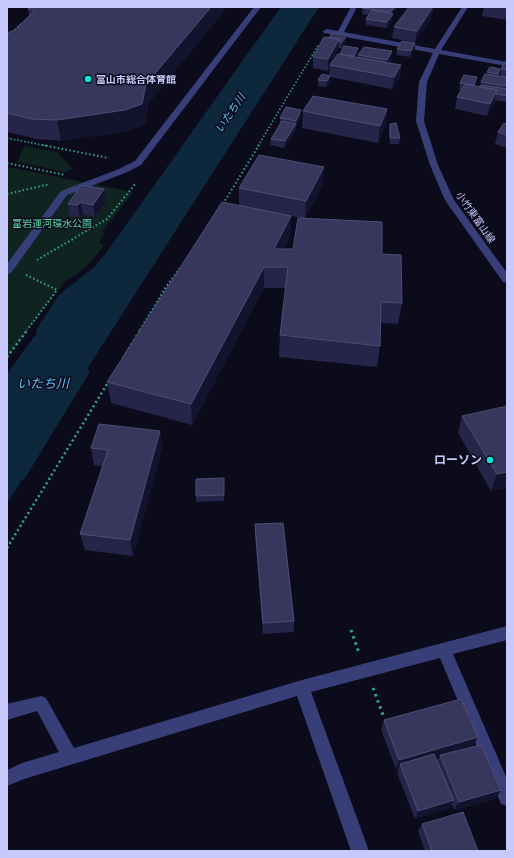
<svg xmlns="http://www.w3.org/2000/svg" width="514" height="858" font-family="Roboto,'Noto Sans JP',sans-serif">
  <rect width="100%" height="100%" fill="#0c0b1b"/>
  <!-- green -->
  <path fill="#0f2421" d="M24,146L57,152L73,169L65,172L18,162Z
    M7,167L133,192L102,232L105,233L99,243L104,245C94,259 81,274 66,280L7,358Z"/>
  <!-- water -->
  <path fill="#0d273d" d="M281,7H319L87,369L90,372L25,478L22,480L7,503V374L37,333L36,330L59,295L94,267L103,257Z"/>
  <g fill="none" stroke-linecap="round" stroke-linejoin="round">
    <!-- path-far3 -->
    <path stroke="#31a78f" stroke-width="1.5" stroke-dasharray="1.5 2" stroke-linecap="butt" d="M7,37L21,24
      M7,138L47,146
      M258,146L319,44"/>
    <!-- path-far2 -->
    <path stroke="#31a78f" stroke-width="2" stroke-dasharray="1.5 2.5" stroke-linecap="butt" d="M42,145L109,158
      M7,155V161
      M7,163L65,175
      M7,194L50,184
      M223,204L259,145
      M37,260L107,219L136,183
      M26,275L57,290L27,330
      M140,330L166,287L180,268"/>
    <!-- path-far1 -->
    <path stroke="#31a78f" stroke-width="2.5" stroke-dasharray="2 3" stroke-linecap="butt" d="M7,357L28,329
      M123,358L141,329
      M7,548L109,381"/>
    <!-- path -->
    <path stroke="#31a78f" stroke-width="3" stroke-dasharray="2.5 4" stroke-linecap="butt" d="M351,630L359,653
      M373,688L383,715"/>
    <!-- minor -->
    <path fill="#383f78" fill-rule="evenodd" d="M254,7H261L141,165L125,173L67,195L11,273L7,274V264L61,191L119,169L135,161Z
      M351,7H357L344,32L435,49L462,7H468L441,50L507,62V66L439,54L427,82L424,121L438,165L454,200L507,273V283L503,282L445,200L430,165L416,121L419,82L433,53L324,33L323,31L327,29L338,31Z
      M507,626V640L453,654L507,779V806L501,804L440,658L311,692L369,851H351L297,696L24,779L7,786V770L22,763L59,752L37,711L7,720V704L41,696L46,698L74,748L302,680Z"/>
  </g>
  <!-- wall -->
  <path fill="#262449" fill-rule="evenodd" d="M31,7H234V8L227,7L148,104L145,124L128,131L61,141L37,139L7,132V33L15,30L29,16L28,9Z
    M363,7H397L395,10H394L392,14V20L387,28L366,25V19L369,15L362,14Z
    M484,7H507V20L482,16Z
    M432,17L415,42L392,38L394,27Z
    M324,37L346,41L342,48H338V50L332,62L340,54L358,48V54L356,57H358V55L392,51L390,63L401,65L400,77L392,89L330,77V82L326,87L318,86V80L329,76L330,67L328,71L313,68V57Z
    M397,49H415L410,57L396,55Z
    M507,62V84L505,89H507V102L495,100L487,116L455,109L457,97L461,90L459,89L460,83L477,77L475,86L480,87L481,82L487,74V72L500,69L498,76H500L501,69Z
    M387,109L385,126L378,143L302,128L303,111Z
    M301,116L296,127V130L284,148L270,145L271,139L280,124V118Z
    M390,124L400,138L399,144H390L389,130Z
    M507,124V148L495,144L498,132Z
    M323,184L305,218L382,254L402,303L398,324L381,323L380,346L377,367L279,357L280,335L286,288H264L192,425L111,403L107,382L239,205V188ZM291,216L301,218L293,249H284L290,237Z
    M81,185L106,202L95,217L83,214L80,218L70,216L68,204Z
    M462,416L507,488L491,491L458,433Z
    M160,431L162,448L133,556L85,550L80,534L103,466L94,465L91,448Z
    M224,478V501L196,502V496Z
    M255,524L294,621V632L263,634L255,536Z
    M384,720L478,737L473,746L457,751L496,799L454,810L452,804L449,808L415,819L397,773L399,768L396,769L381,730ZM440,756L437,761L436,757Z
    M422,824L478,851H425L418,831Z"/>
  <!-- shaded-wall -->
  <path fill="#14132e" d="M211,7H227L148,104L145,124L128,131L61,141L57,120L146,84Z
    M394,7V11L391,16L393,14L392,20L387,28V22L390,18L391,12Z
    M433,7H434L432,17L415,42L417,31Z
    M347,35L346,41L342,48V42Z
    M339,39L338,50L330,65L328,71V59Z
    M415,43V49L410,57L411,51Z
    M358,48V54L352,65V59Z
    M392,51L391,63L385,72L387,60Z
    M401,65L400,77L392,89L394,77Z
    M330,76V82L326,87L327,81Z
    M477,77L476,83L473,92L474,85Z
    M497,90L494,102L487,116L490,104Z
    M387,109L385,126L378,143L380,126Z
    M301,110V116L296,127V121Z
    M296,124V130L284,148L285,141Z
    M324,167L323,184L305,219L306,201Z
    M104,189L106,202L95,217L93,205Z
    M80,202L83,214L80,218L78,205Z
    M291,216L290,237L275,267L274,249Z
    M264,267V288L192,425L191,404Z
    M160,431L162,448L133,556L130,540Z
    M507,472V488L491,491L497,474Z
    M478,737L473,746L401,767L400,764L399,768L396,769L399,760Z
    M501,790L496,799L454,810L459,802Z
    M454,800L449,808L415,819L418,811Z"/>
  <!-- building -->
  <path fill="#37365c" stroke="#4e4d75" d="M31,7H211L146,84L142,104L125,110L57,120L32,119L7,113V33L15,30L35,10L28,9Z
    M363,7H394L391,12L362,8Z
    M409,7H433L417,31L394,27Z
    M372,10L393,14L387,22L366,19Z
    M332,33L347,35L342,42H339V39L329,38Z
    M324,37L339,39L328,59L313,57Z
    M402,41L415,43L411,51L397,49Z
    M344,46L358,48L354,56L340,54Z
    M364,47L392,51L387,60L358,55Z
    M338,54L401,65L394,77L330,65Z
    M505,62H507V70L501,69Z
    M490,67L500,69L498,74L487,72Z
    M322,74L330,76L327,81L318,80Z
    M485,74L507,77V81L505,86L481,82Z
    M464,75L477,77L474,85L460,83Z
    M465,84L497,90L490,104L457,97Z
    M481,85L507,89V96L496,94L497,90L480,87Z
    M313,96L387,109L380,126L303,111Z
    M286,107L301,110L296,121L280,118Z
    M282,121L296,124L285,141L271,139Z
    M396,123L400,138H390V124Z
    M504,123L507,124V135L498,132Z
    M259,155L324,167L306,201L239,188Z
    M81,185L104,189L93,205L80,202L78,205L68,204Z
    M222,202L291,216L274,249H293L298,218L382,222V254L401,255L402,303L381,302L380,346L280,335L288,267H264L191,404L107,382Z
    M507,406V472L497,474L462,416Z
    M99,424L160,431L130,540L80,534L108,450L91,448Z
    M224,478V495L196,496V479Z
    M283,523L294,621L263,623L255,524Z
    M461,699L478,737L399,760L384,720Z
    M481,745L501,790L459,802L440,755Z
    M434,754L454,800L418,811L400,764Z
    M463,812L478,851H432L422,824Z"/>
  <!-- markers -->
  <g fill="#09e7dd" stroke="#0c0b1b" stroke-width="1.5">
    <circle cx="88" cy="79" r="4"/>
    <circle cx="490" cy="460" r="4"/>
  </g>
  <g text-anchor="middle" stroke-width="3" stroke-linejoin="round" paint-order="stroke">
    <!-- far-poi labels -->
    <g font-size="10" font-weight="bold" fill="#c7c9fd" stroke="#0c0b1b" text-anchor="start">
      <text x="96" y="83">富山市総合体育館</text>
    </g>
    <!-- far-street labels -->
    <g font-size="10" fill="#c7c9fd" stroke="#0c0b1b">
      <text transform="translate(476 217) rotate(55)" y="4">小竹東富山線</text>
    </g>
    <!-- far-park labels -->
    <g font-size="10" fill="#58d8a6" stroke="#0c0b1b">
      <text x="52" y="227">富岩運河環水公園</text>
    </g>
    <!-- far-water labels -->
    <g font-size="11" font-style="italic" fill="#5ac6f9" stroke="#0c0b1b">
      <text transform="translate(230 113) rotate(-56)" y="4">いたち川</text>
    </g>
    <!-- poi labels -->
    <g font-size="12" font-weight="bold" fill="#c7c9fd" stroke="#0c0b1b" text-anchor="end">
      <text x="482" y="464">ローソン</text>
    </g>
    <!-- water labels -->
    <g font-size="13" font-style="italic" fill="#5ac6f9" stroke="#0c0b1b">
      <text x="43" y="388">いたち川</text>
    </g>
  </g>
  <!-- border -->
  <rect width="514" height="858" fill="none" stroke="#c7c9fd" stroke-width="16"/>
</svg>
